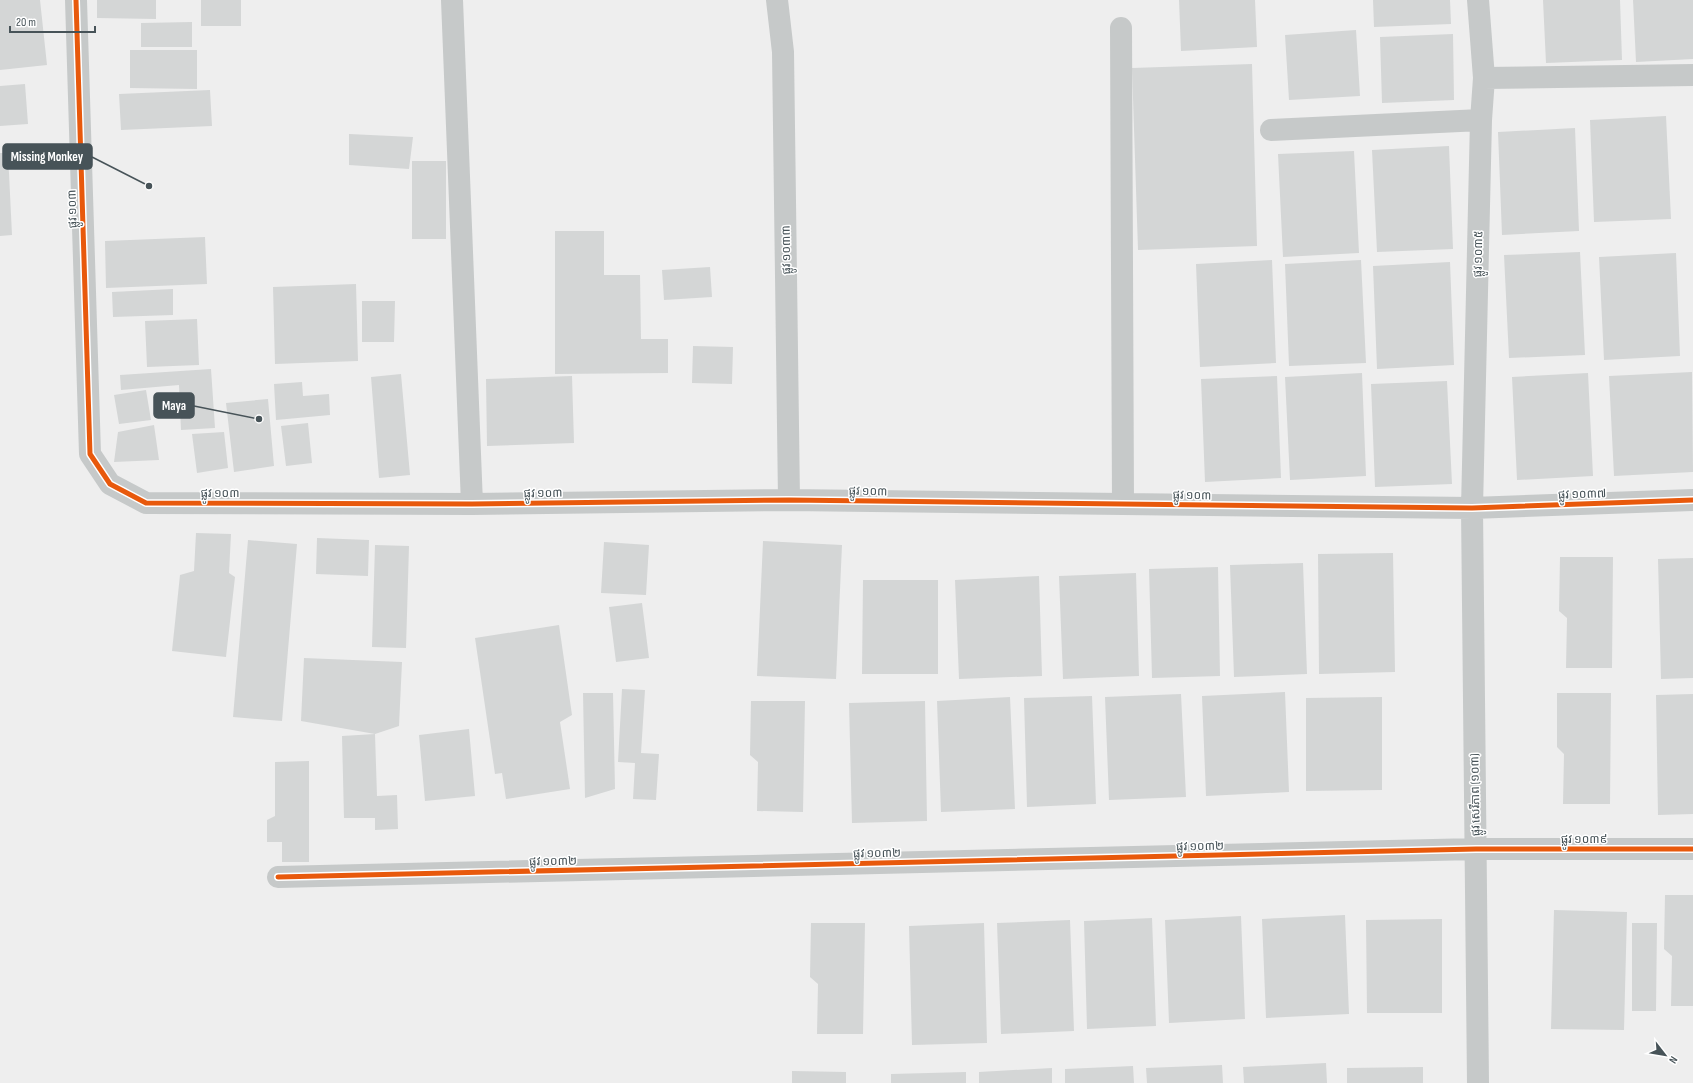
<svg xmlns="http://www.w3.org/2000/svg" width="1693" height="1083" font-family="'Sofia Sans Condensed','Noto Sans Khmer',sans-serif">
  <rect width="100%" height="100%" fill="#eee"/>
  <!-- building -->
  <path fill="#d4d6d6" d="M0,0H40L47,65L0,70Z
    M97,0H156V19L97,18Z
    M201,0H241V26H201Z
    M1179,0H1255L1257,47L1181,51Z
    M1373,0H1450L1451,24L1374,27Z
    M1543,0H1620L1622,60L1546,63Z
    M1633,0H1693V59L1636,62Z
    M192,22V47H141V23Z
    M1356,30L1360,96L1289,100L1285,35Z
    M1453,34L1454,100L1382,103L1380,37Z
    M130,50H197V89L130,88Z
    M1252,64L1257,246L1138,250L1132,68Z
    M25,84L28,124L0,126V86Z
    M210,90L212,126L121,130L119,94Z
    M1666,116L1671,219L1594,222L1590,120Z
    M1575,128L1579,231L1502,235L1498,132Z
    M349,134L413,137L409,169L349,165Z
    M1449,146L1453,249L1377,252L1372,150Z
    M1354,151L1359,253L1283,257L1278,154Z
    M0,153H8L12,235L0,236Z
    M412,161H446V239H412Z
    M555,231H604V275H640L641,339H668V373L555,374Z
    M205,237L207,284L106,288L105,241Z
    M1580,252L1585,355L1509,358L1504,255Z
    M1676,253L1680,356L1604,360L1599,257Z
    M1272,260L1276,363L1200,367L1196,264Z
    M1361,260L1366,363L1289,366L1285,264Z
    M1450,262L1454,365L1377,369L1373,266Z
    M710,267L712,297L664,300L662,270Z
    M356,284L358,361L275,364L273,287Z
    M173,289V315L113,317L112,292Z
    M362,301H395L394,342H362Z
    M197,319L199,365L147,367L145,321Z
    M693,346L733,347L732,384L692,383Z
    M211,369L215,428L181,430L179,385L121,390L120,375Z
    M1692,372L1693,472L1614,476L1609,376Z
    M1362,373L1366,476L1290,480L1285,377Z
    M1588,373L1593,476L1517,480L1512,377Z
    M401,374L410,475L379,478L371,377Z
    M572,376L574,443L487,446L486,379Z
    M1277,376L1281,478L1205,482L1201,379Z
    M1447,381L1452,484L1375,487L1371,384Z
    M302,382L303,396L329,394L330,415L276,420L274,384Z
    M146,390L151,420L119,424L114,395Z
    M268,399L274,466L234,472L226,403Z
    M308,423L312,463L286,466L281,426Z
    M154,425L159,460L114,462L118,432Z
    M224,432L228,468L197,473L192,434Z
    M196,533L231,534L229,573L235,577L226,657L172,651L180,575L194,571Z
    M317,538L369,540L368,576L316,574Z
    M248,540L297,544L282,721L233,717Z
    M763,541L842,545L836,679L757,676Z
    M604,542L649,545L646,595L601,593Z
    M375,545L409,546L406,648L372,647Z
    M1393,553L1395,672L1319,674L1318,554Z
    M1560,557H1613L1612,668H1566L1567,618L1559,611Z
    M1693,558V678L1661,679L1658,559Z
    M1303,563L1307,674L1234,677L1230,565Z
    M1218,567L1220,676L1152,678L1149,569Z
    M1136,573L1139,676L1063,679L1059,576Z
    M1039,576L1042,676L959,679L955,580Z
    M863,580H938V674H862Z
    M642,603L649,658L616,662L609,607Z
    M559,625L572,715L560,722L570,789L506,799L502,773L495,774L475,638Z
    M304,658L402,662L399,726L375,734L377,796L397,795L398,829L375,830V818H344L342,736L375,734L301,721Z
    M622,689L645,690L641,753L659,754L656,800L633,799L635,763L618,762Z
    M1285,692L1289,792L1206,796L1202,696Z
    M583,693H613L615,789L585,798Z
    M1557,693H1611L1610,804H1563L1564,754L1557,747Z
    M1181,694L1186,797L1109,800L1105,697Z
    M1693,694V814L1658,815L1656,695Z
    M1092,696L1096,804L1027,807L1024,698Z
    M1010,697L1015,809L941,812L937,701Z
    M1382,697V790L1306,791V698Z
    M751,701H805L803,812L757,811L758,762L750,755Z
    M925,701L927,821L852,823L849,703Z
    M469,729L475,796L425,801L419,735Z
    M309,761V862H282V842H267V820L275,816V762Z
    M1665,895H1693V1006H1671L1672,956L1664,949Z
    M1554,910L1627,912L1624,1030L1551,1029Z
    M1345,915L1349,1014L1266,1018L1262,919Z
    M1241,916L1245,1019L1169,1023L1165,920Z
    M1152,918L1156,1026L1087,1029L1084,921Z
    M1442,919V1013H1367L1366,920Z
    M1070,920L1074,1031L1001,1034L997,923Z
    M811,923H865L863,1034H817L818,984L810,977Z
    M984,923L987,1043L912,1045L909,926Z
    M1632,923H1657L1656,1011H1632Z
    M1326,1063L1327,1083H1244L1243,1067Z
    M1222,1065L1223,1083H1147L1146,1068Z
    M1133,1066L1134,1083H1065V1069Z
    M1423,1067V1083H1347V1068Z
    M1052,1068V1083H979V1072Z
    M792,1071L846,1072V1083H792Z
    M966,1072V1083H891V1074Z"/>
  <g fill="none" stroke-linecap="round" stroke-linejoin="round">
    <!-- minor -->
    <path stroke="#c6c9c9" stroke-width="22" d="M76,0L90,454L110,484L146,503L472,504L789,500L1472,508L1693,500
      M452,0L472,504
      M777,0L783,52L789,500
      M1478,0L1484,78L1481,120L1472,508L1478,1083
      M1121,28L1123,504
      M1484,78L1693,75
      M1271,130L1481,120
      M278,877L1476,849H1693"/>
    <!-- cycleway casing -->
    <g stroke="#fff" stroke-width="8">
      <path id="cycleway" d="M76,0L90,454L110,484L146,503L472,504L789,500L1472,508L1693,500
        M278,877L1476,849H1693"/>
    </g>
    <!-- cycleway -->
    <use href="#cycleway" stroke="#e8590c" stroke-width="5"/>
  </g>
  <g text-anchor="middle" stroke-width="3" stroke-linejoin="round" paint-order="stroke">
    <!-- street labels -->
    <g font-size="12" fill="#475358" stroke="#fff">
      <text transform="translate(72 209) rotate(-92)" y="4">ផ្លូវ ១០៣</text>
      <text transform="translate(786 250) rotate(-91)" y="4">ផ្លូវ ១០៣៣</text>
      <text transform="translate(1478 254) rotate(-89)" y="4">ផ្លូវ ១០៣៥</text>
      <text transform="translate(868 491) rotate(1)" y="4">ផ្លូវ ១០៣</text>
      <text x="220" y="497">ផ្លូវ ១០៣</text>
      <text transform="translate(543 493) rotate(-1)" y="4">ផ្លូវ ១០៣</text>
      <text transform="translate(1582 494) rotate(-2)" y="4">ផ្លូវ ១០៣៧</text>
      <text transform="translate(1192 495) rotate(1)" y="4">ផ្លូវ ១០៣</text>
      <text transform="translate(1475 795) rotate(-91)" y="4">ផ្លូវ សេរីភាព (១០៣)</text>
      <text x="1584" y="843">ផ្លូវ ១០៣៩</text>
      <text transform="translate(1200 846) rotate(-1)" y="4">ផ្លូវ ១០៣២</text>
      <text transform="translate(877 853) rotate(-1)" y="4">ផ្លូវ ១០៣២</text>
      <text transform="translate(553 861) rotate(-1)" y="4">ផ្លូវ ១០៣២</text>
    </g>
  </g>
  <!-- callouts -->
  <path fill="none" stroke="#475358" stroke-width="1.5" d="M149 186L92 157M259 419L194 406"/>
  <g fill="#475358" stroke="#fff" stroke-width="1.5">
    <circle cx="149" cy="186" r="4"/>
    <circle cx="259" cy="419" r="4"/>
  </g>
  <g fill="#475358" stroke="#475358" stroke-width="1.5">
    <rect x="3" y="144" width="89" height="25" rx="4"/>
    <rect x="154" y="393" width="40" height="25" rx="4"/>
  </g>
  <g font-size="13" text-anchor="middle" font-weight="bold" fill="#fff">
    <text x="47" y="161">Missing Monkey</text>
    <text x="174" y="410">Maya</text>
  </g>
  <!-- north arrow -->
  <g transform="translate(1665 1055) rotate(121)" stroke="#ffffff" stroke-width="3" paint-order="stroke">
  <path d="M0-3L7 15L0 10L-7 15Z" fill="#475358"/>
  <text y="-6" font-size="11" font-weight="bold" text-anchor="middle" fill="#475358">N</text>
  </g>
  <!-- scale -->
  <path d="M10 26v6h85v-6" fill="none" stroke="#475358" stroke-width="2"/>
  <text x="16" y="26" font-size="12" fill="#475358" stroke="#ffffff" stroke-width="3" paint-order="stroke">20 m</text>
</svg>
